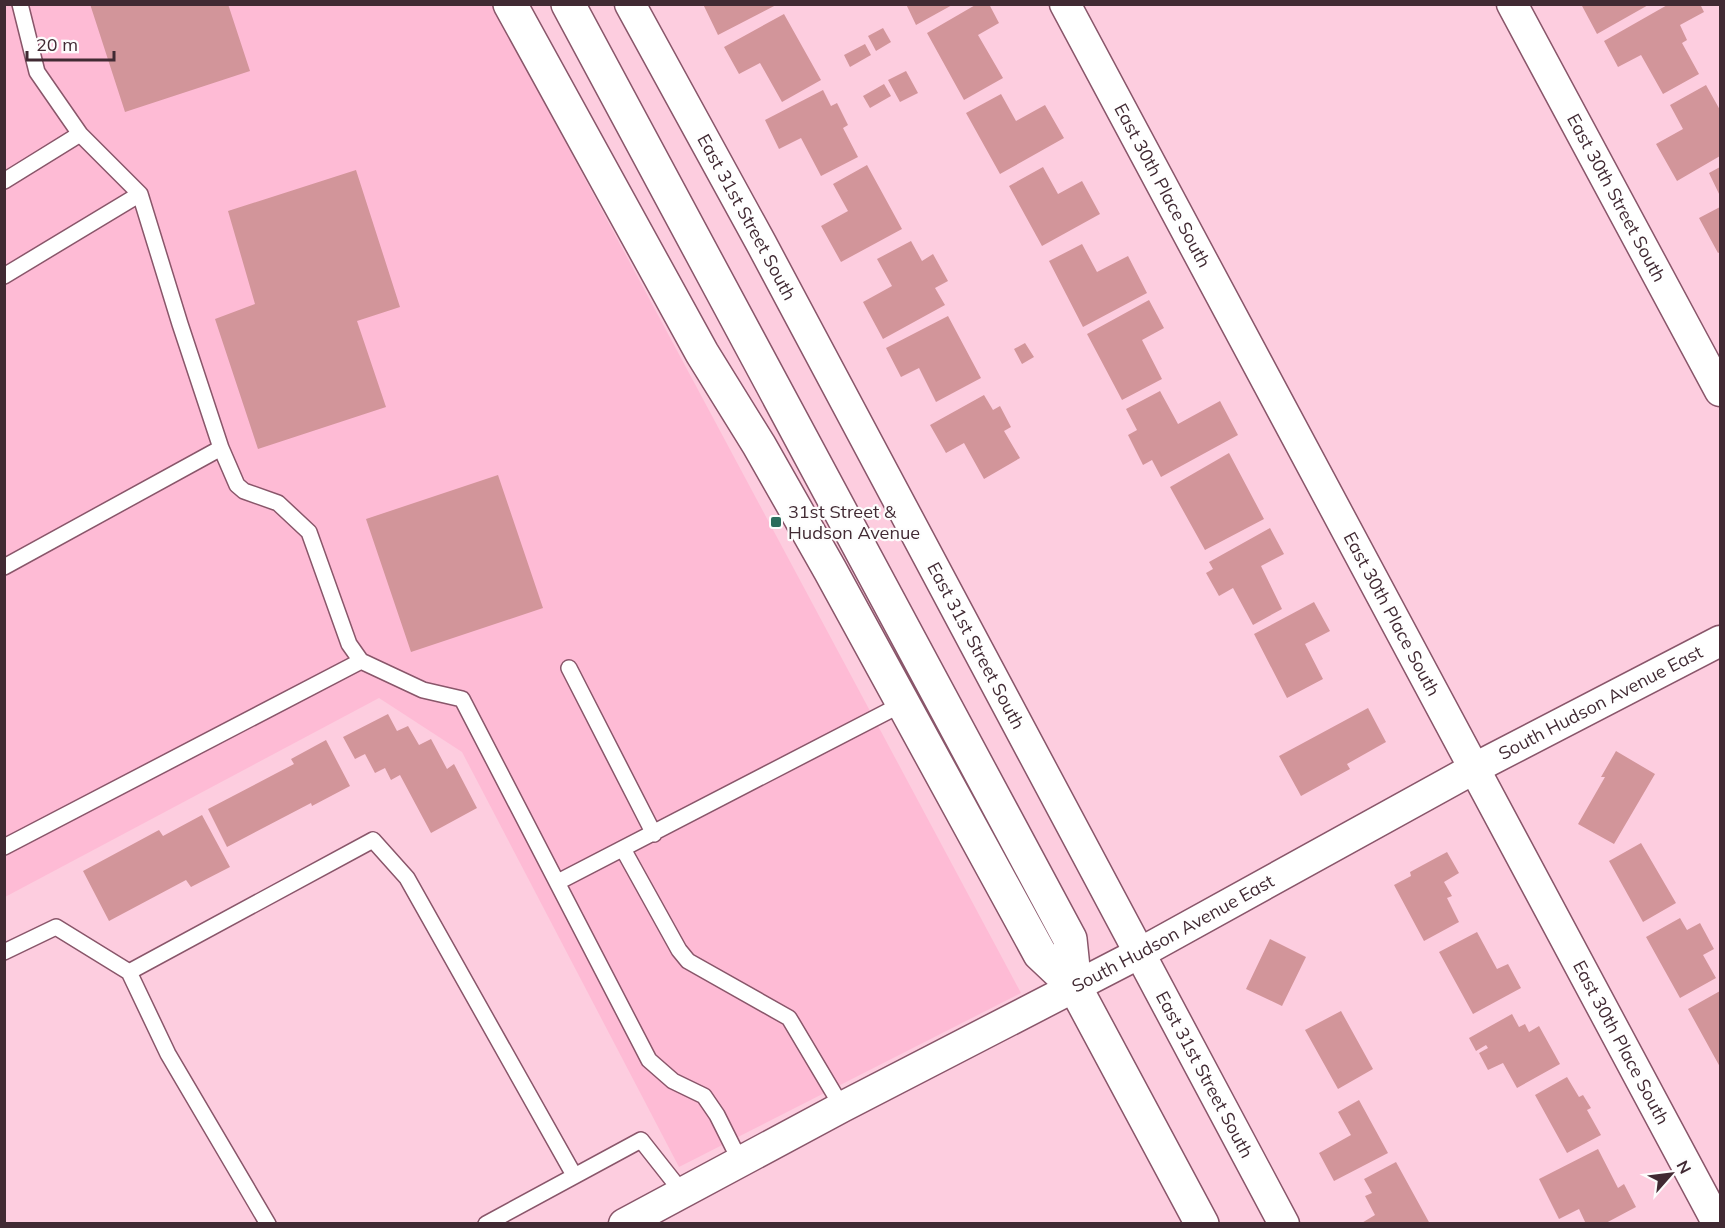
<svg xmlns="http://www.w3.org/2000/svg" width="1725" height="1228" font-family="Mulish,sans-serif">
  <rect width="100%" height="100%" fill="#fdcddf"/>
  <!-- built -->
  <path fill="#febbd5" d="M5,5H492L1021,993L679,1167L462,752L379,698L5,897Z"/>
  <!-- building -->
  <path fill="#d2959a" d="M90,4H228L250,71L125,112Z
    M703,4H778L718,35Z
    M906,4H954L916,25Z
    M977,4H989L999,23L978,35L1003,78L964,100L927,33Z
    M1581,4H1650L1597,34Z
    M1669,4H1700L1704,12L1680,25L1687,40L1682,43L1699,74L1663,94L1641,55L1618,67L1604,41Z
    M784,14L821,80L782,102L760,63L739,74L724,47Z
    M883,28L891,42L876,51L868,36Z
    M865,44L871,55L850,67L844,55Z
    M906,71L918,93L900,102L888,80Z
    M884,84L891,96L870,108L863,96Z
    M1706,85L1720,110V156L1677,181L1656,144L1683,129L1670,105Z
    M823,90L831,106L837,103L848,125L843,128L858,157L821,176L801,138L779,149L765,120Z
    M1001,94L1016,121L1045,105L1064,138L1000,174L966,113Z
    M867,165L902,229L841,262L821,226L848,211L833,184Z
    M1043,167L1058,194L1082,181L1100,214L1042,246L1009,186Z
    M1720,167V196L1709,173Z
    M356,170L400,307L357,321L386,407L258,449L215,319L255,304L228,211Z
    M1720,207V252L1718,253L1699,218Z
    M911,241L922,261L933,254L948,281L935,288L945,305L883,339L863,302L892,286L877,259Z
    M1082,244L1097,272L1128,256L1147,293L1083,327L1049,261Z
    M1149,300L1164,328L1142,340L1162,379L1122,400L1087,334Z
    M948,316L981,378L936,402L919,368L901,377L886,348Z
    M1025,343L1034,357L1022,364L1014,349Z
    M1160,391L1178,424L1220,401L1238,435L1161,477L1152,460L1143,465L1128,435L1137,430L1126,409Z
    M984,395L993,410L1000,406L1011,427L1004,431L1020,458L984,479L964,443L946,453L930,425Z
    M1229,453L1264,519L1205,550L1170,487Z
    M498,475L543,608L411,652L366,519Z
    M1270,528L1284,554L1261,566L1282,609L1253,625L1233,588L1219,596L1206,573L1213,569L1209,562Z
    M1314,602L1330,631L1305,644L1323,679L1287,698L1254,634Z
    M1368,708L1386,742L1347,764L1350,769L1301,796L1279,756Z
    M388,714L397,731L408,726L419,745L431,739L447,769L454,764L477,808L431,833L400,775L391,780L385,768L375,773L365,754L355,759L343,737Z
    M326,740L350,786L312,806L311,803L227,847L208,809L294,764L291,759Z
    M1616,751L1655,774L1614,844L1578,824L1605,777H1601Z
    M202,815L230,867L191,887L186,880L109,921L83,871L159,830L163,836Z
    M1641,843L1676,903L1643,922L1609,861Z
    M1447,852L1459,873L1444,882L1452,896L1447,898L1459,922L1424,941L1394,885L1411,876L1410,872Z
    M1680,918L1687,930L1700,923L1714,949L1703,955L1716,978L1680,998L1646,937Z
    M1477,932L1497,969L1508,964L1521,988L1473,1014L1439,952Z
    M1270,939L1306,957L1282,1006L1246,989Z
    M1720,991V1067L1688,1009Z
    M1341,1011L1373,1069L1338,1089L1305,1030Z
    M1512,1014L1519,1027L1525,1024L1529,1032L1539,1026L1560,1064L1517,1088L1503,1063L1488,1070L1479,1053L1488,1048L1486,1045L1476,1051L1469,1038Z
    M1567,1077L1579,1097L1583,1095L1591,1108L1587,1110L1601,1135L1567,1153L1535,1095Z
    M1359,1100L1388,1153L1334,1181L1319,1153L1351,1135L1338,1112Z
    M1598,1149L1618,1188L1624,1184L1636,1207L1604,1224H1586L1579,1209L1559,1219L1539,1179Z
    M1396,1162L1430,1224H1360L1375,1215L1365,1196L1372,1193L1364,1179Z"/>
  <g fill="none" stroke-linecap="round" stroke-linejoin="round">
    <!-- service casing -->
    <g stroke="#89566a" stroke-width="18">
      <path id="service" d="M20,4L37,72L80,134
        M4,181L80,134L140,194L180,324L221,448L237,485L244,491L278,503L309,532L349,644L361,661L423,690L462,699L649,1060L673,1081L704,1096L717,1115L740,1161
        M4,276L140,194
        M4,567L221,448
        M569,668L654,834
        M4,847L361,661
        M623,849L679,950L688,961L789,1018L842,1107
        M558,882L904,703
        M4,952L56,927L129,972L373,840L407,878L574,1175
        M129,972L168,1054L268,1224
        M486,1224L641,1140L682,1192"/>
    </g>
    <!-- minor casing -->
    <g stroke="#89566a" stroke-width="33">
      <g id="minor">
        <path id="s1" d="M630,4L761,243L1284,1224"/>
        <path id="s2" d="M1065,4L1718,1224"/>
        <path id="s3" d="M1512,4L1720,391"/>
        <path id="s4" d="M624,1224L842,1107L1140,953L1475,768L1720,641"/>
      </g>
    </g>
    <!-- secondary casing -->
    <g stroke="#89566a" stroke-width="36">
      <path id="secondary" d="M510,4L702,353L759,445L830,570L1040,954L1075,987L1202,1224
        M568,4L1070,939L1075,987"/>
    </g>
    <!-- service -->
    <use href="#service" stroke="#fff" stroke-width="15"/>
    <!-- minor -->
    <use href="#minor" stroke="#fff" stroke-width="30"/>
    <!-- secondary -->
    <use href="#secondary" stroke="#fff" stroke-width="33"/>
  </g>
  <!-- markers -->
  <rect fill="#2c6d5d" stroke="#fdfdfd" stroke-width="2" x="770" y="516" width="12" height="12" rx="3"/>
  <g text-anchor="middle" stroke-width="4.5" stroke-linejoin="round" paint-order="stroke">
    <!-- street labels -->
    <g font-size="18" fill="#412a33" stroke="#fdfdfd">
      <text dy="6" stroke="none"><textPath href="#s2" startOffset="206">East 30th Place South</textPath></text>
      <text dy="6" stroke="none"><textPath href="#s3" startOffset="220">East 30th Street South</textPath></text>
      <text dy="6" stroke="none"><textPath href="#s1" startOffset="243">East 31st Street South</textPath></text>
      <text dy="6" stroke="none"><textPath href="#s2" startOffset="692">East 30th Place South</textPath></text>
      <text dy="6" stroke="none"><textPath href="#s1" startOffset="729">East 31st Street South</textPath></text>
      <text dy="6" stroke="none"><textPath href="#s4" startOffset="1107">South Hudson Avenue East</textPath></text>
      <text dy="6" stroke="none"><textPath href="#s4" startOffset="621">South Hudson Avenue East</textPath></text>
      <text dy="6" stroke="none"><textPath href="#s2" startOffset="1178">East 30th Place South</textPath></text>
      <text dy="6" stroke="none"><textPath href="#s1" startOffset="1215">East 31st Street South</textPath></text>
    </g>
    <!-- poi labels -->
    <g font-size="18" fill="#412a33" stroke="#fdfdfd" text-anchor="start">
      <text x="788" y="518">31st Street &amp;<tspan x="788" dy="21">Hudson Avenue</tspan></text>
    </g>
  </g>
  <!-- border -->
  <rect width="1725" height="1228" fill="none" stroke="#412a33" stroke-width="12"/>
  <!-- north arrow -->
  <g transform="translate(1671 1174) rotate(62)" stroke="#fdfdfd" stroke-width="4.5" paint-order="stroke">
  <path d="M0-4.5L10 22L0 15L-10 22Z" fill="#412a33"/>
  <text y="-9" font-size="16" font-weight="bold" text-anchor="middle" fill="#412a33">N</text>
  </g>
  <!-- scale -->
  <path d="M27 51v9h87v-9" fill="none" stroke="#412a33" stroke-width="3"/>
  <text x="36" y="51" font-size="18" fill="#412a33" stroke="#fdfdfd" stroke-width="4.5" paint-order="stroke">20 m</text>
</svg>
